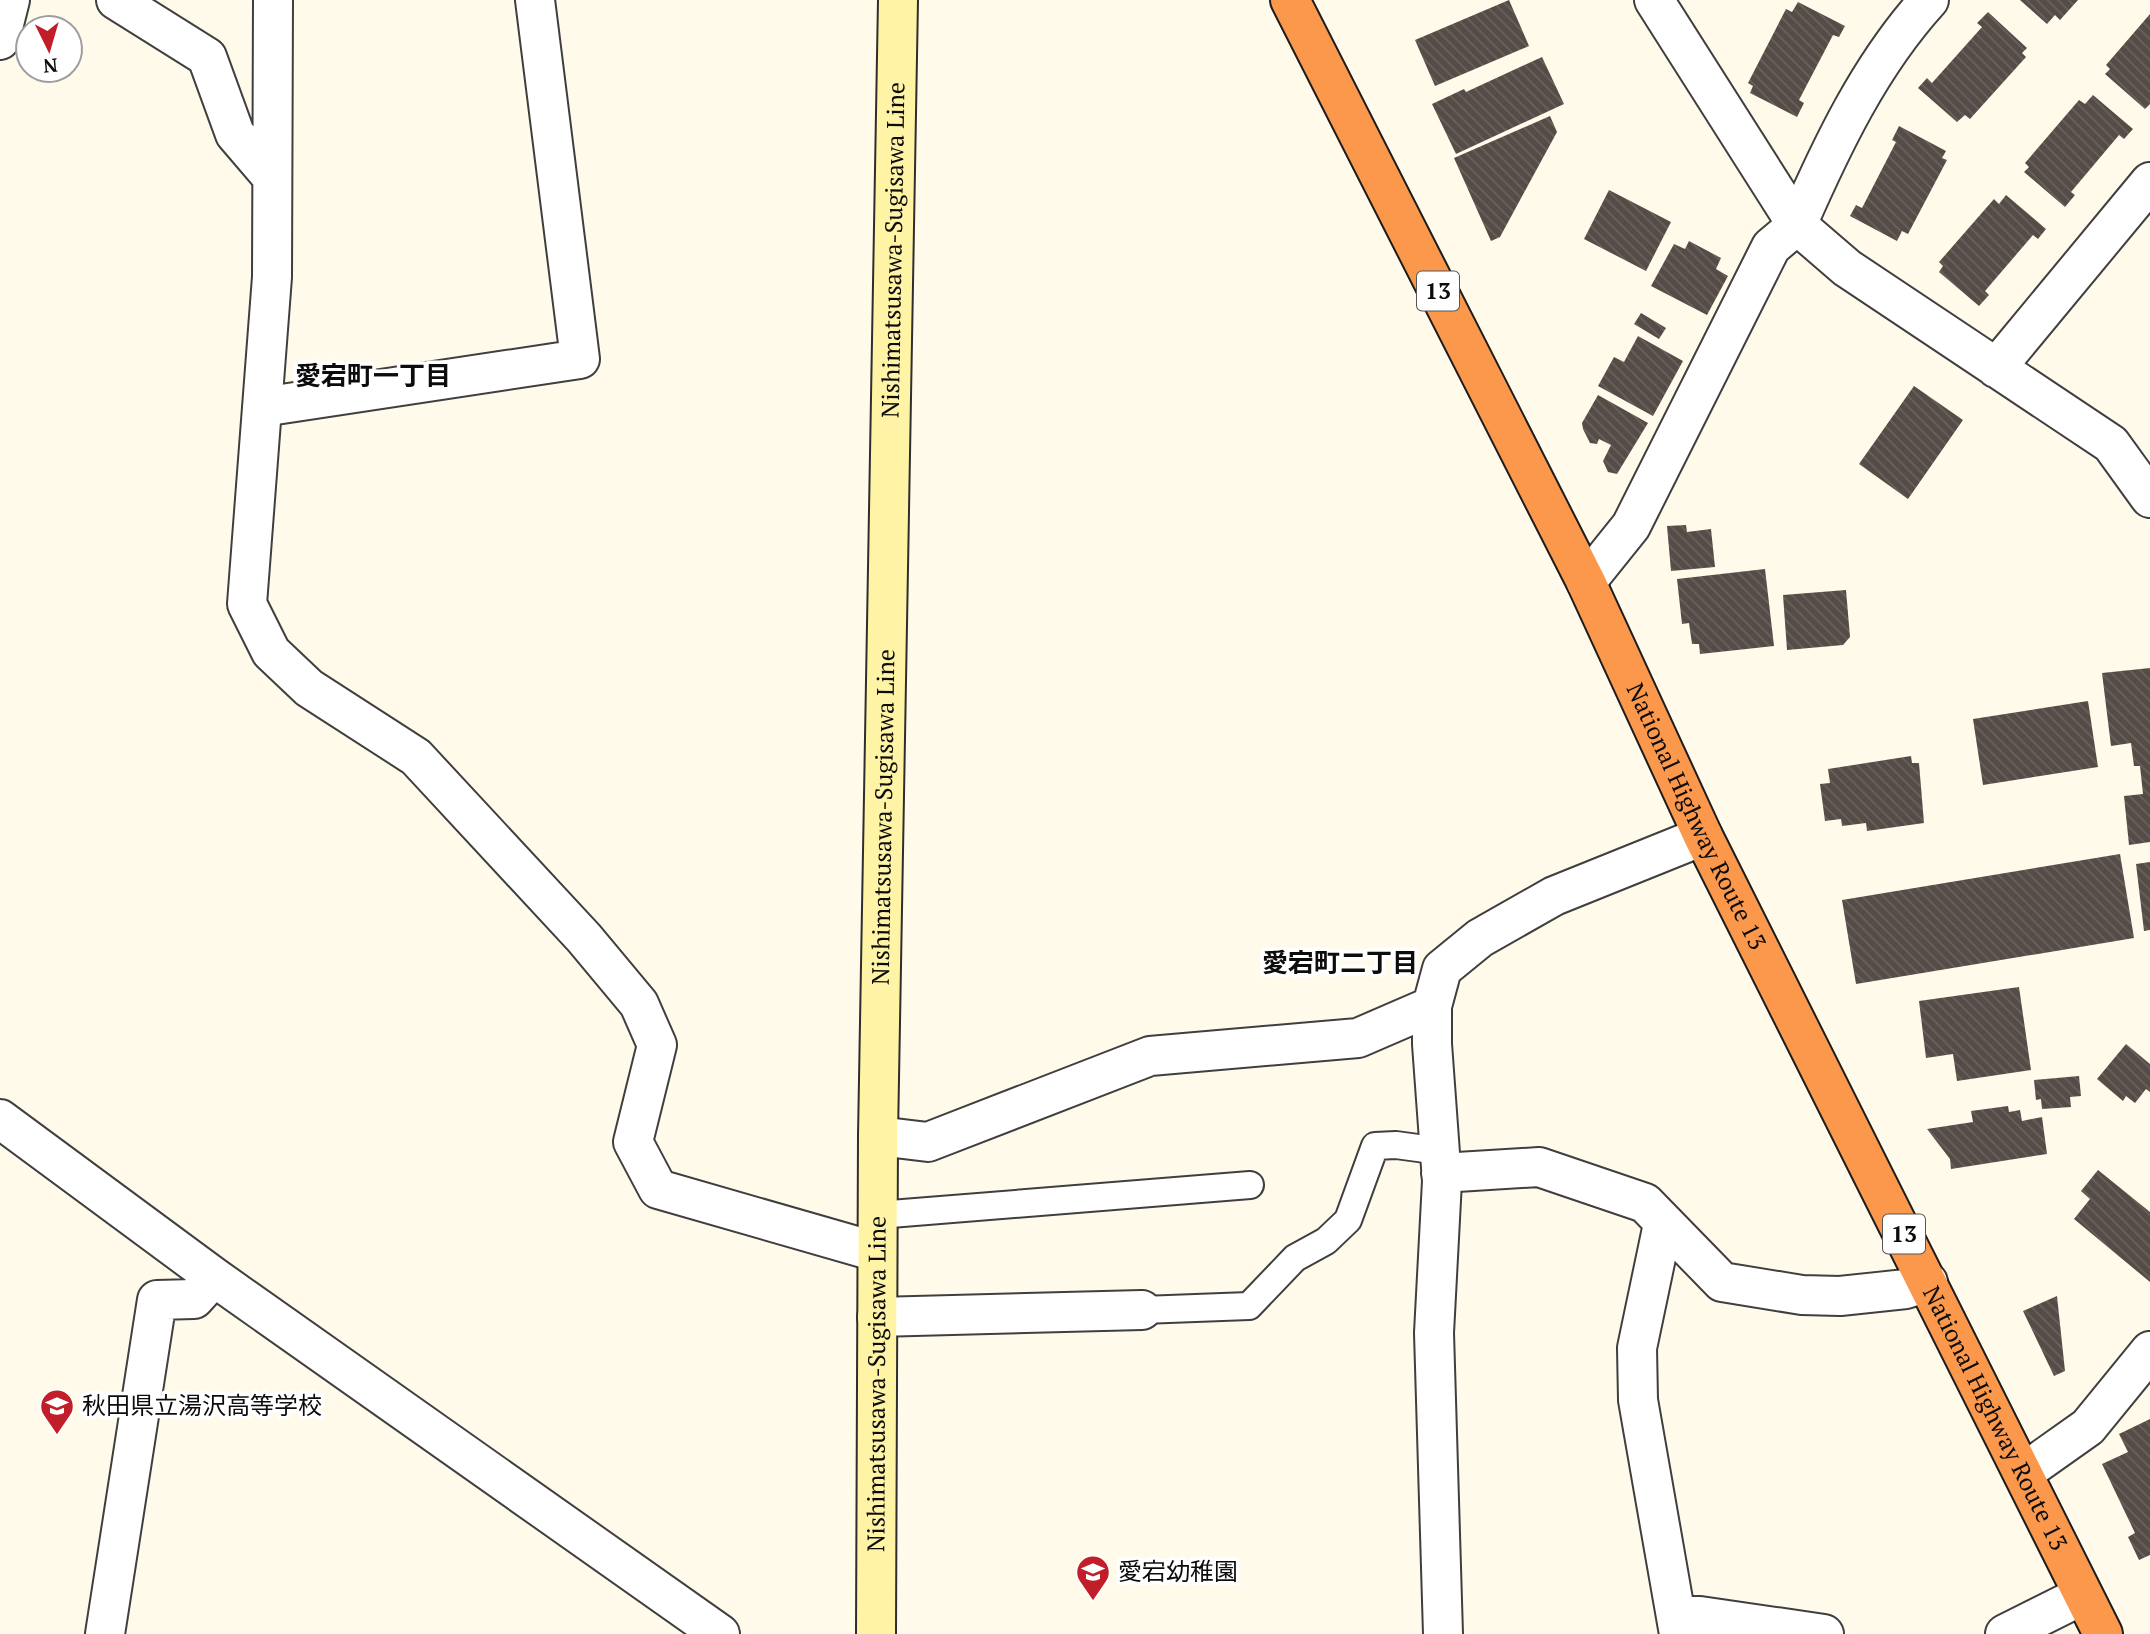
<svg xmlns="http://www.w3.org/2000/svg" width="2150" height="1634" font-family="'PT Serif','Noto Sans JP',serif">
  <defs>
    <pattern id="building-back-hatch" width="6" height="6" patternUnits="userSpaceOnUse" patternTransform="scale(1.75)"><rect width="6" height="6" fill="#554c47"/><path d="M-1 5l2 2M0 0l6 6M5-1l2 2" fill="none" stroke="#68615d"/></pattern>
  </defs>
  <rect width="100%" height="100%" fill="#fffaea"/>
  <!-- building -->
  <path fill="url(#building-back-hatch)" d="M1509,0L1529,46L1435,86L1415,40Z
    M2020,0H2078L2060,20L2055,15L2047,24Z
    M1798,2L1845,26L1839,37L1833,35L1799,100L1804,103L1797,117L1750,93L1753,86L1748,83L1786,9L1792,12Z
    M1988,12L2027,48L2022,53L2026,57L1970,119L1965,115L1957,122L1918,88L1927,78L1932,83L1982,27L1977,23Z
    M2150,14V104L2145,109L2105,74L2110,69L2106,65Z
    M1542,57L1564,104L1456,154L1432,104L1464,89L1466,92Z
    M2093,95L2133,129L2124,139L2119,135L2071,192L2075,195L2065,207L2024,172L2029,167L2025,163L2079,100L2085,104Z
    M1550,116L1557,132L1500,237L1491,241L1454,158Z
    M1899,126L1946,151L1942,158L1947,160L1908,234L1902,231L1897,241L1850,216L1856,205L1862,208L1896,142L1892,140Z
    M1609,190L1671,222L1646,271L1584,239Z
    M2006,195L2046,229L2038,239L2033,235L1985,291L1989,295L1979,306L1939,272L1943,266L1939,262L1994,199L1999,204Z
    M1689,241L1721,258L1716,269L1728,276L1707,315L1651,286L1674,244L1685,249Z
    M1641,313L1666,328L1659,339L1634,324Z
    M1638,336L1683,361L1653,416L1598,386L1614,357L1624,362Z
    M1914,386L1963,420L1908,499L1859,464Z
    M1598,395L1648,423L1617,474L1608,472L1603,461L1611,445L1599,439L1597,444L1590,443L1583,429L1582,423Z
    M1686,525L1687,532L1711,529L1715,567L1671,571L1667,526Z
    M1765,569L1774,646L1700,654L1699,644H1692L1689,623L1682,624L1677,579Z
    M1846,590L1850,637L1843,645L1787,650L1783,595Z
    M2150,668V842L2129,845L2124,796L2143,794L2140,766H2134L2131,743L2111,746L2102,673Z
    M2088,701L2098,767L1983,785L1973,719Z
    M1911,756L1912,763H1919L1924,823L1867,831L1866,823L1842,826L1841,819L1825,821L1820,784L1830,783L1828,769Z
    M2120,854L2134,938L1856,984L1842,900Z
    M2150,862V930L2144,931L2136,864Z
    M2019,987L2031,1070L1957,1081L1953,1054L1926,1058L1919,1001Z
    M2126,1044L2150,1064V1092L2146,1089L2135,1103L2126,1096L2123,1101L2097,1079Z
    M2079,1076L2081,1096L2070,1097L2071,1107L2042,1109L2041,1099L2036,1100L2034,1080Z
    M2008,1106L2009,1112L2020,1110L2022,1121L2042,1117L2047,1154L1951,1169L1950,1159L1927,1129L1973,1122L1971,1111Z
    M2098,1170L2150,1212V1282L2074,1219L2090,1199L2081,1191Z
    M2057,1296L2065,1371L2054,1376L2023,1311Z
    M2150,1419V1555L2139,1560L2128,1537L2135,1533L2102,1464L2128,1452L2119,1434Z"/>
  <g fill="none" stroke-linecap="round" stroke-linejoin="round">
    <!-- lane casing -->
    <g stroke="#3f3f3f" stroke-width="30">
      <path id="lane" d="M878,1215L1250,1185
        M1142,1310L1249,1306L1295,1258L1326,1241L1348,1220L1375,1146L1396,1145L1440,1151"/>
    </g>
    <!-- street casing -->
    <g stroke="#3f3f3f" stroke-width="42">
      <path id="street" d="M116,0L207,57L235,134L271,176
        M273,0L272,277L247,604L271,652L309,688L416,757L584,938L639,1004L657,1045L633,1142L658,1189L877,1252
        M1654,0L1797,225
        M0,40L10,0
        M1797,225C1832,145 1870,65 1929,0
        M1996,368L2150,182
        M262,407L580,359L535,0
        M1586,582L1631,526L1771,247L1797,225L1847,268L2111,444L2150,498
        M0,1119L214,1277L720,1634
        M878,1136L928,1142L1150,1056L1358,1038L1432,1006
        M1441,1173L1539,1167L1645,1203L1722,1282L1802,1295L1840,1296L1906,1289L1928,1282
        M1663,1224L1637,1348L1638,1400L1679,1634
        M877,1317L1142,1310
        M2023,1473L2088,1427L2150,1351
        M1676,1616H1700L1824,1634
        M105,1634L157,1300L194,1299L214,1277
        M1443,1634L1434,1333L1442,1181L1432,1044V1006L1442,969L1480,938L1554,896L1703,836
        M2005,1634L2083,1595"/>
    </g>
    <!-- secondary casing -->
    <g stroke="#2e2e2e" stroke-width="42">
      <g id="secondary">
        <path id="s1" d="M876,1634L878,1136L898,0"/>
      </g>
    </g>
    <!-- highway casing -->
    <g stroke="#1d1d1d" stroke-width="42">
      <g id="highway">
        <path id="s2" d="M1290,0L1586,582L1703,836L2103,1634"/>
      </g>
    </g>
    <!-- lane -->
    <use href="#lane" stroke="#fff" stroke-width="26"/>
    <!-- street -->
    <use href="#street" stroke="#fff" stroke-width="38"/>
    <!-- secondary -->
    <use href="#secondary" stroke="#fff3a5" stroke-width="38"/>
    <!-- highway -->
    <use href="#highway" stroke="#fb984c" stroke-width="38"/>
  </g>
  <!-- icons -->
  <defs>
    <g id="school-pin" transform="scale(1.75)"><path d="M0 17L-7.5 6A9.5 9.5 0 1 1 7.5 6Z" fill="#c11e2a" stroke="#fff"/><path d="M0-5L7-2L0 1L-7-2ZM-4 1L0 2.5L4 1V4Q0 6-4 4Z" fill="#fff"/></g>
  </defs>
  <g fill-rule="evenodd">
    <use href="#school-pin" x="57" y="1406"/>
    <use href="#school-pin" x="1093" y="1572"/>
  </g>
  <g text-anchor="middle" stroke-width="7" stroke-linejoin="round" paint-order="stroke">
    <!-- shield labels -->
    <g fill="#fff" stroke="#555" stroke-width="2">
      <rect x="1417" y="271.5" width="42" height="39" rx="5"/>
      <rect x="1883" y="1214.5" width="42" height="39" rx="5"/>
    </g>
    <g font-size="23" font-weight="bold" fill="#0c0c0c">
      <text x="1438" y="299">13</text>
      <text x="1904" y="1242">13</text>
    </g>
    <!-- street labels -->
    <g font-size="24" fill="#0c0c0c" stroke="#fff">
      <text dy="8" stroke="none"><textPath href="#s1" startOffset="1384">Nishimatsusawa-Sugisawa Line</textPath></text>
      <text dy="8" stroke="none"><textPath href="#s1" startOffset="817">Nishimatsusawa-Sugisawa Line</textPath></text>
      <text dy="8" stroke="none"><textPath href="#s2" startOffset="912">National Highway Route 13</textPath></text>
      <text dy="8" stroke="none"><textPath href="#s1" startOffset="250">Nishimatsusawa-Sugisawa Line</textPath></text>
      <text dy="8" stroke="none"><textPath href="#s2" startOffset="1584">National Highway Route 13</textPath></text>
    </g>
    <!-- poi labels -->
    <g font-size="24" fill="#0c0c0c" stroke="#fff" text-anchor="start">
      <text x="82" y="1414">秋田県立湯沢高等学校</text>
      <text x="1118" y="1580">愛宕幼稚園</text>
    </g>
    <!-- neighbourhood labels -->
    <g font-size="26" font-weight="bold" fill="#0c0c0c" stroke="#fff">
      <text x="373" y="385">愛宕町一丁目</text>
      <text x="1340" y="972">愛宕町二丁目</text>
    </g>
  </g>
  <!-- north arrow -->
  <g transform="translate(49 49) rotate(175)"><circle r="33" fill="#ffffff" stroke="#9e9e9e" stroke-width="2"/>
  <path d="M0-5L12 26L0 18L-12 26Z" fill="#c11e2a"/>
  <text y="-10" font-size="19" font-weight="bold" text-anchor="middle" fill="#0c0c0c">N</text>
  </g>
</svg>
